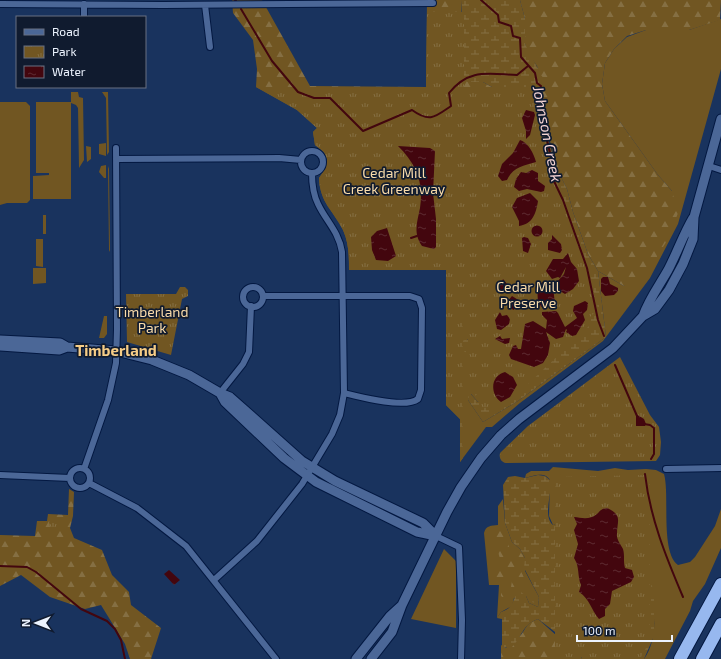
<svg xmlns="http://www.w3.org/2000/svg" width="721" height="659" font-family="'Exo 2',sans-serif">
  <defs>
    <pattern id="forest-firs" width="22" height="20" patternUnits="userSpaceOnUse"><rect width="22" height="20" fill="#715622"/><path d="M5 1l3.5 6h-7zM16 11l3.5 6h-7z" fill="#856f43"/></pattern>
    <pattern id="wetland-marsh" width="20" height="14" patternUnits="userSpaceOnUse"><rect width="20" height="14" fill="#715622"/><path d="M1 5h8M5 5V1M11 12h8M15 12V8" fill="none" stroke="#856f43"/></pattern>
    <pattern id="park-tufts" width="24" height="20" patternUnits="userSpaceOnUse"><rect width="24" height="20" fill="#715622"/><path d="M3 7l-1-3M5 7V3M7 7l1-3M15 17l-1-3M17 17v-4M19 17l1-3" fill="none" stroke="#856f43"/></pattern>
    <pattern id="water-ripples" width="26" height="14" patternUnits="userSpaceOnUse"><rect width="26" height="14" fill="#43060e"/><path d="M2 4q2-2 4 0t4 0M15 11q2-2 4 0t4 0" fill="none" stroke="#5e2b32"/></pattern>
  </defs>
  <rect width="100%" height="100%" fill="#19335e"/>
  <!-- grass -->
  <path fill="#715622" d="M721,19V69L678,224L650,278L603,341L520,403L492,427H486L460,462V419L446,405V270H349C349,257 349,243 343,230C333,210 320,203 319,178C325,169 331,163 324,152L439,252L475,334L467,340L482,399L478,402L471,394L468,400L483,422L518,401L606,337L598,271L624,286L672,191L658,175L605,101L602,84L605,63L614,49L627,37L646,30H689Z
    M71,92H78L79,97L83,98L84,160L79,168L78,108L76,105L71,103V199H33V176L49,175V173H36V102H71Z
    M102,92H108L109,152L107,155L106,98Z
    M0,102H26L30,106V200L27,203H7L0,205Z
    M106,143V156L99,154V144Z
    M86,146L91,147V159L87,162Z
    M106,165V178H104L99,172L101,166Z
    M108,166L109,169L110,252L109,250Z
    M43,215H46V234H43Z
    M36,239H43V267L36,266Z
    M33,268H46V283L33,284Z
    M104,316H107V334L104,338H99Z
    M553,467L598,471L615,468L628,470L646,469L656,470L664,474C670,494 660,552 678,565L690,562L695,557L715,526L721,509V548L705,584L693,601L690,611L665,659H644C660,636 654,606 647,580L557,524L553,525L549,516L550,480C544,471 533,476 525,478L526,474L531,471H549Z
    M503,499L505,523L512,542L520,549L525,558V571L539,597L538,607L529,603L526,596L514,598L512,606L501,612L497,618L499,585H489L484,533C486,525 491,526 498,525V506Z
    M444,549L456,561V628L411,619Z"/>
  <!-- forest -->
  <path fill="url(#forest-firs)" d="M232,0H262L310,86L426,87L427,0H462L461,23L468,82H483L499,91L333,164L324,152L315,145L313,132L317,128L297,110L256,87L257,69L253,40L233,13Z
    M520,0H721L720,20L689,30H646L627,36L614,49L605,63L602,84L605,101L658,175L672,191L678,213L668,239L648,271L635,282L624,286L598,271L588,254L573,212L567,189L557,169L540,101L544,89L537,66L528,53L525,44V19Z
    M69,489L74,492L73,516L70,528L74,538L102,550L112,575L129,592L131,605L161,628L151,659H130L125,644L101,605L85,609L50,597L21,575L0,586V535L35,536L37,521H47L48,514L68,515Z
    M502,527L505,529L509,547C521,550 529,557 520,570C524,576 525,582 529,589C531,595 536,596 537,603L532,602C529,598 526,590 520,589C515,588 515,590 511,587L512,581L511,572L509,573L508,583L503,586L510,592L509,598H504L501,596V583L491,579V577C493,575 496,574 498,571C508,560 485,540 502,527Z
    M538,619L557,636L580,652L582,659H501V645L506,648C510,644 515,641 519,637C527,629 524,624 538,619Z"/>
  <!-- wetland -->
  <path fill="url(#wetland-marsh)" d="M462,0H520L525,19V44L543,78L544,86L540,101L549,142L557,169L567,189L573,212L588,254L598,271L606,337L518,401L483,422L468,400L469,392L478,402L482,399L472,355L461,350L459,341L467,340L475,334L499,91L483,82H468L462,79Z
    M538,475L545,476L550,480C553,493 542,515 553,525L557,524L651,583L654,592V636L644,659H582L580,651L538,619C521,625 523,637 511,648L502,647V619L497,618L501,612C512,608 511,605 516,595L521,592L526,596L529,603L538,607L539,597L524,568L525,558L520,549L512,542L505,523L503,485L508,477L515,476L525,478Z"/>
  <!-- park -->
  <path fill="url(#park-tufts)" d="M427,12H464V87H536L547,154L585,258L598,309L588,319L589,326L524,388L521,386L520,391L501,407L481,408L468,377V322L463,317V458L460,462V419L446,405V270H349C349,257 349,243 343,230C333,210 320,203 319,178L325,170L327,159L324,152L315,145L313,132L317,128L297,110L256,87H426Z
    M180,287H185L188,290V296L182,299L171,355L127,342L126,294H176Z
    M620,357L650,415L659,427L661,442L660,455L656,461L506,463C501,462 499,458 500,453L528,426Z
    M650,475V641L641,657H559L555,650V477Z
    M53,520L66,523L63,532L50,527L49,522Z"/>
  <!-- water -->
  <path fill="url(#water-ripples)" d="M526,110L534,112L535,115L530,135L526,139V131L522,118Z
    M520,140C528,142 534,154 536,162C523,166 513,167 507,180L502,181L498,176L502,164L513,153Z
    M398,146L430,148L435,151L433,193L436,219V247L434,249L422,246C413,233 417,223 420,208C424,182 416,164 398,146Z
    M532,170L538,173V181L545,186L544,191L541,192L527,189L519,191L514,187L516,179L521,172L526,173Z
    M530,193L538,201C536,213 533,224 519,226V221L512,207L517,198Z
    M531.5 231a5.5 5.5 0 1 1 11 0a5.5 5.5 0 1 1-11 0Z
    M387,228L396,256L388,261L376,260L372,250L371,237L377,231Z
    M552,235L561,244L562,250L560,253L548,250V243L552,239Z
    M524,237L528,238L531,244L528,253L523,251L522,238Z
    M568,253L571,262L577,269L579,281L573,289L565,294L560,291L557,282L564,274L566,267L560,278L558,277L552,279L546,271L553,259H563Z
    M603,277H608L610,284L618,288V291L614,295L605,296L601,291V279Z
    M503,279L507,284L504,290L497,291L496,290L500,286Z
    M544,281C555,283 553,292 555,301L552,304L543,308L538,304C538,295 535,287 544,281Z
    M512,296L520,301L517,304L518,307L513,310L507,302Z
    M585,301L588,303L587,310L583,314L585,320L576,335L572,336L566,332L567,330L566,329L563,337L556,339L546,332L550,343L548,355L543,363L534,367L511,359L509,355L513,346L516,345L518,349H521L525,324L533,321L546,329L547,320L542,315V312L556,311L558,313L565,327L577,318L573,311L574,306Z
    M500,312L502,316L507,315L510,319L509,324L501,330L497,329L495,320Z
    M500,336L502,339L510,338L509,343L505,344L495,339Z
    M505,372L513,377L517,385L510,397L501,402C490,394 490,376 505,372Z
    M636,414L644,419L646,424L645,426H636Z
    M607,508C623,515 617,521 617,534C616,539 621,545 623,549C625,556 623,561 625,568L632,570L634,577L631,582L612,591L610,604L605,609V616L599,619C591,610 590,599 579,592L581,585C577,576 580,567 574,558L578,544L574,530L577,524L574,517C582,518 590,520 597,514C601,510 601,509 607,508Z
    M169,570L180,580L174,585L164,574Z"/>
  <g fill="none" stroke-linecap="round" stroke-linejoin="round">
    <!-- stream -->
    <path stroke="#43060e" stroke-width="2" d="M235,0L236,1
      M481,0L498,15L499,22L511,26L513,36L520,38L521,57L535,73L537,83L541,86L537,99L551,157L552,177L563,200L587,268L598,320L604,336
      M241,9L272,61L298,92L314,98H330L363,131L412,110C430,123 435,117 451,106L449,93C469,68 488,74 517,75L528,66
      M411,238L417,236
      M615,365L637,416
      M644,424L650,425L654,428V454L651,459
      M645,474C650,518 666,557 683,597
      M0,566L27,567L36,572L81,609L107,621L115,629L121,640L125,659"/>
    <!-- street casing -->
    <g stroke="#031841" stroke-width="8">
      <path id="street" d="M0,4L164,5L433,3
        M205,5L210,47
        M84,17V4
        M301 162a11 11 0 1 1 22 0a11 11 0 1 1-22 0Z
        M116,159L279,158L301,160
        M709,166L721,170
        M243 297a10 10 0 1 1 20 0a10 10 0 1 1-20 0Z
        M263,296H410L419,299L422,308L421,390L418,399C405,409 360,397 344,393
        M220,393L243,364L249,352L251,306
        M70 478a10 10 0 1 1 20 0a10 10 0 1 1-20 0Z
        M84,469L108,400L116,363L117,329L116,148
        M666,469L721,468
        M0,475L70,478
        M89,483L137,508L186,546L276,659
        M436,536L459,547L462,620L461,659
        M214,580L257,541L302,484L332,434L340,415L344,393L342,252C339,232 326,221 318,204C313,194 312,184 312,173"/>
    </g>
    <!-- secondary casing -->
    <g stroke="#031841" stroke-width="11">
      <path id="secondary" d="M643,316C649,299 659,286 668,270C677,253 683,235 693,218
        M0,340L60,343L67,347L116,351L152,360L189,375L220,393L230,397L302,461L335,481L423,523L436,536
        M0,346L59,350L67,347
        M220,393L225,402L284,458L316,482L417,532L436,536
        M356,659L390,616L402,605
        M371,659L392,632L402,605L447,512L461,487L481,458L501,435L519,419L613,348L643,316L655,309L669,290L683,264L693,239L694,217L721,119"/>
    </g>
    <!-- highway casing -->
    <g stroke="#031841" stroke-width="14">
      <path id="highway" d="M680,659L721,584
        M702,659L721,624"/>
    </g>
    <!-- street -->
    <use href="#street" stroke="#4b6797" stroke-width="6"/>
    <!-- secondary -->
    <use href="#secondary" stroke="#4b6797" stroke-width="9"/>
    <!-- highway -->
    <use href="#highway" stroke="#97b8ef" stroke-width="12"/>
  </g>
  <g text-anchor="middle" stroke-width="3.5" stroke-linejoin="round" paint-order="stroke">
    <!-- park labels -->
    <g font-size="14" fill="#fadcaa" stroke="#101b2f">
      <text x="394" y="178">Cedar Mill<tspan x="394" dy="16">Creek Greenway</tspan></text>
      <text x="528" y="292">Cedar Mill<tspan x="528" dy="16">Preserve</tspan></text>
      <text x="152" y="317">Timberland<tspan x="152" dy="16">Park</tspan></text>
    </g>
    <!-- water labels -->
    <g font-size="15" font-style="italic" fill="#f4d4d3" stroke="#101b2f">
      <text transform="translate(547 134) rotate(79)" y="5">Johnson Creek</text>
    </g>
    <!-- neighbourhood labels -->
    <g font-size="15" font-weight="bold" fill="#f6cd87" stroke="#101b2f">
      <text x="116" y="356">Timberland</text>
    </g>
  </g>
  <!-- legend -->
  <rect x="16" y="16" width="130" height="72" fill="#101b2f" stroke="#687182"/>
  <rect x="24" y="29" width="20" height="6" fill="#4b6797" stroke="#687182"/>
  <text x="52" y="36" font-size="12" fill="#ecf3fe">Road</text>
  <rect x="24" y="46" width="20" height="12" fill="url(#park-tufts)" stroke="#687182"/>
  <text x="52" y="56" font-size="12" fill="#ecf3fe">Park</text>
  <rect x="24" y="66" width="20" height="12" fill="url(#water-ripples)" stroke="#687182"/>
  <text x="52" y="76" font-size="12" fill="#ecf3fe">Water</text>
  <!-- north arrow -->
  <g transform="translate(36 623) rotate(270)" stroke="#101b2f" stroke-width="3" paint-order="stroke">
  <path d="M0-3L7 15L0 10L-7 15Z" fill="#ecf3fe"/>
  <text y="-6" font-size="11" font-weight="bold" text-anchor="middle" fill="#ecf3fe">N</text>
  </g>
  <!-- scale -->
  <path d="M577 635v6h95v-6" fill="none" stroke="#ecf3fe" stroke-width="2"/>
  <text x="583" y="635" font-size="12" fill="#ecf3fe" stroke="#101b2f" stroke-width="3" paint-order="stroke">100 m</text>
</svg>
